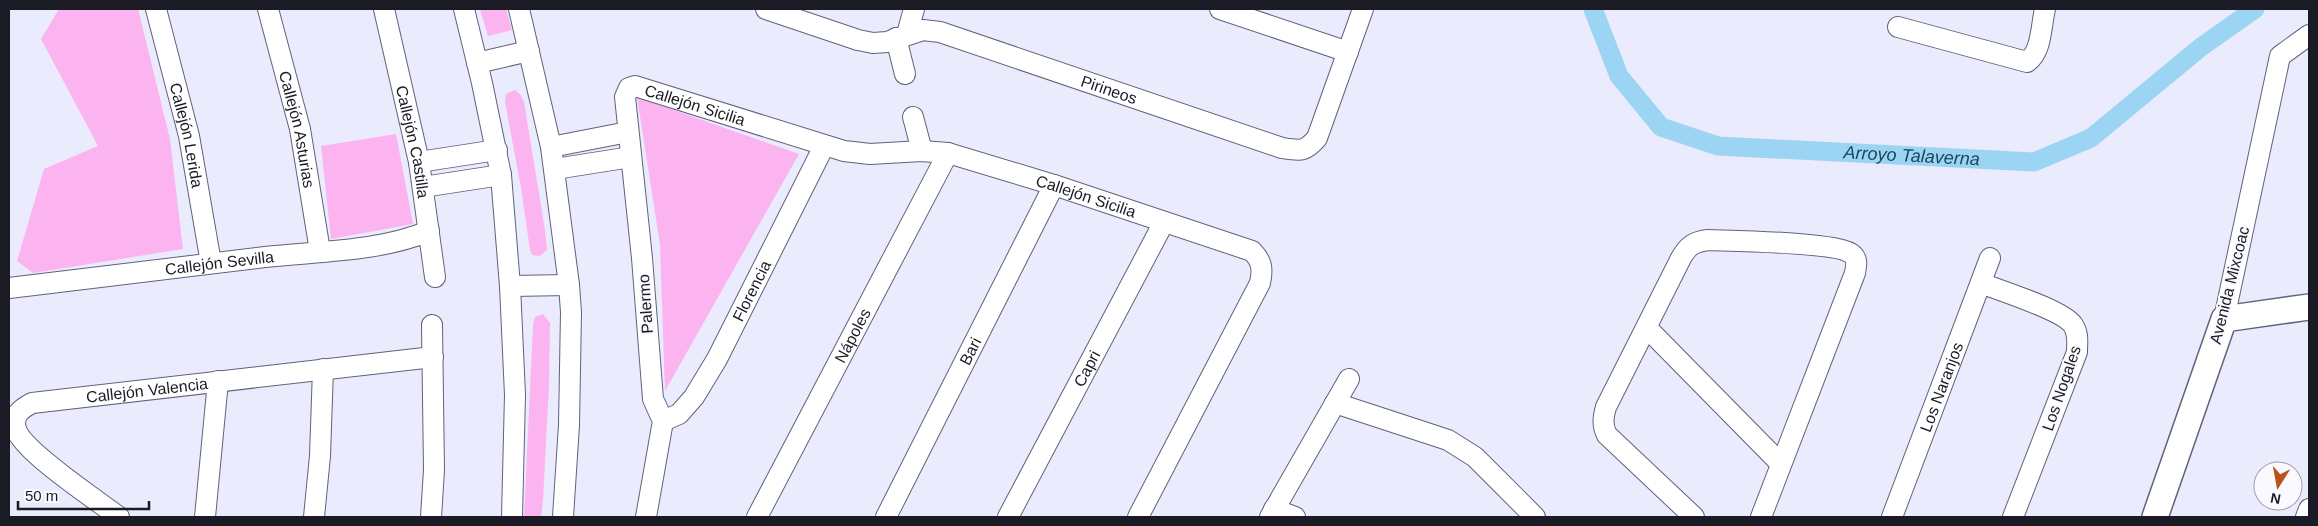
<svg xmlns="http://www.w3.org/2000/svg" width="2318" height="526" font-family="Helvetica,sans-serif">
  <rect width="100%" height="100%" fill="#eaebfc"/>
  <!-- green -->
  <path fill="#fcb4f1" d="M59,9H138L170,139L183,249L33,273L17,261L44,169L98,146L41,39Z
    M480,9H506L512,30L488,36Z
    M515,90L520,94L524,102L545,230L547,250L540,256L532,255L530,250L521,188L505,102L506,94Z
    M637,97L799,154L665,391L660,245Z
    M396,134L413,224L331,239L321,146Z
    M543,314L550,323L549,386L543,500L541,517H524L533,326L535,317Z"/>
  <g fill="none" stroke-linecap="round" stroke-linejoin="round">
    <!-- canal -->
    <path stroke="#9cd4f3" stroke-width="19" id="s1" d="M1593,9L1619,76L1661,127L1718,146L2034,162L2091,138L2201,47L2255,9"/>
    <!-- minor casing -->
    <g stroke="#61627a" stroke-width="22">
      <g id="minor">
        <path id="s2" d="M156,9L189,136L211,263"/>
        <path id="s3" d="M268,9L300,129L320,251"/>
        <path id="s4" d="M384,9L419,162L435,277"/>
        <path d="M464,9L482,83L501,175L510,286L515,395L512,517"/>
        <path d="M519,9L551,147L569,285L571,312L569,425L563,517"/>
        <path id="s5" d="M766,9L858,40L873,43L887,42L923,30L940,32L1282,148C1301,151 1305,152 1317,138L1363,9"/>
        <path d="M1220,9L1348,52"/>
        <path d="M1898,27L2027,62C2042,52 2041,25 2045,9"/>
        <path d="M907,34L914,9"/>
        <path d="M896,38L905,74"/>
        <path d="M477,63L529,51"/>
        <path d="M913,117L922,151"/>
        <path d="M551,147L628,132"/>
        <path d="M419,162L497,150"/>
        <path d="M555,169L631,157"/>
        <path d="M423,187L501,175"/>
        <path d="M1981,283C2001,291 2063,310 2073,325C2079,334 2077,343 2077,352L2013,517"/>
        <path d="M510,286L569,285"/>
        <path id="s6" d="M9,288C94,278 179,267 265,257C319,251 378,252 429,231"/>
        <path d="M2224,319L2280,56L2309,35"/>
        <path d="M1647,328L1780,463"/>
        <path d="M1335,403L1448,440L1475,457L1535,517"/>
        <path id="s7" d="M663,421L679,414L694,397L717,359L824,146"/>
        <path d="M1274,509L1295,517"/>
        <path id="s8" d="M119,517C98,501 22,451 16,429C12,415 21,409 32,403L433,357"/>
        <path d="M205,517L218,381"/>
        <path d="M314,517L320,456L323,369"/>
        <path d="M431,517L434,470L432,325"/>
        <path id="s9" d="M646,517L663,421L653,399L642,258L625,97L629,88L635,86L844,151L870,154L922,151L948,153L1054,185L1252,251C1262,261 1263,269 1260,283L1138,517"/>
        <path id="s10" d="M757,517L948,153"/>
        <path id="s11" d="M886,517L1054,185"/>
        <path id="s12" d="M1008,517L1164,222"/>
        <path d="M1270,517L1349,379"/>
        <path d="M1694,517L1607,435C1602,425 1603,418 1606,407L1681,258C1688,246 1693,242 1708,240C1731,241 1841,242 1853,255C1858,260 1856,266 1855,273L1761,517"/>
        <path id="s13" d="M1892,517L1990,258"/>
        <path d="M2306,517L2309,509"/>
      </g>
    </g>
    <!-- tertiary casing -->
    <g stroke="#61627a" stroke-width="28">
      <path id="tertiary" d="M2155,517L2224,319L2309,307"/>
    </g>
    <!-- minor -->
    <use href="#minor" stroke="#fff" stroke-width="20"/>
    <!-- tertiary -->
    <use href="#tertiary" stroke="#fff" stroke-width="25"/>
  </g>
  <g text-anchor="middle" stroke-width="4" stroke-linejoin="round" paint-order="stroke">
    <!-- street labels -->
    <g font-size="16" fill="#1b1b25" stroke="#f9f9ff">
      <text dy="6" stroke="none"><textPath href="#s5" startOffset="360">Pirineos</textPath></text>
      <text dy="6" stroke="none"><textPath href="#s9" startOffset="504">Callejón Sicilia</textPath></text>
      <text dy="6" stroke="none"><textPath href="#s3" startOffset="124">Callejón Asturias</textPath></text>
      <text dy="6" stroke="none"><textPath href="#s2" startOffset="130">Callejón Lerida</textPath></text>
      <text dy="6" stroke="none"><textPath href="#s4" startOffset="136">Callejón Castilla</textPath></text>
      <text dy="6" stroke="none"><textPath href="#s9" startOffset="909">Callejón Sicilia</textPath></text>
      <text dy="6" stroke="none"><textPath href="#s6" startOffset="212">Callejón Sevilla</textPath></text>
      <text transform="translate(2229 285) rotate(-76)" y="6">Avenida Mixcoac</text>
      <text dy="6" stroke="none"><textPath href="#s7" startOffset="161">Florencia</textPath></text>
      <text transform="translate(645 304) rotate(-94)" y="6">Palermo</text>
      <text dy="6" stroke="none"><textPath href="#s10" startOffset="205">Nápoles</textPath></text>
      <text dy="6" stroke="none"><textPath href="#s11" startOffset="186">Bari</textPath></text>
      <text dy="6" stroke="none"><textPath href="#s12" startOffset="168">Capri</textPath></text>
      <text dy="6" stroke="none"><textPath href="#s13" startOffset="139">Los Naranjos</textPath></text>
      <text transform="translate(2061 388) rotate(-71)" y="6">Los Nogales</text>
      <text dy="6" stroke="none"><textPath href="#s8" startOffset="286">Callejón Valencia</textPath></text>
    </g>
    <!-- water labels -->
    <g font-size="18" font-style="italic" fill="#1b475c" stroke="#f9f9ff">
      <text dy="6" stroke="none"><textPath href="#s1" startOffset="392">Arroyo Talaverna</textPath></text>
    </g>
  </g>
  <!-- border -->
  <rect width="2318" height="526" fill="none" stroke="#1b1b25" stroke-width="20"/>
  <!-- north arrow -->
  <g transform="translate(2278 486) rotate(191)"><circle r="24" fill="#f9f9ff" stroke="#a0a0a8"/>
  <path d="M0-4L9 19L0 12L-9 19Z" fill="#b7541b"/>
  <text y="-8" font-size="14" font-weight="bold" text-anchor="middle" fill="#1b1b25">N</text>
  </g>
  <!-- scale -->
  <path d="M18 501v8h131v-8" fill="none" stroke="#1b1b25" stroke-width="2.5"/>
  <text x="25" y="501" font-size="15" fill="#1b1b25" stroke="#f9f9ff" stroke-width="4" paint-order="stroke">50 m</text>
</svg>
